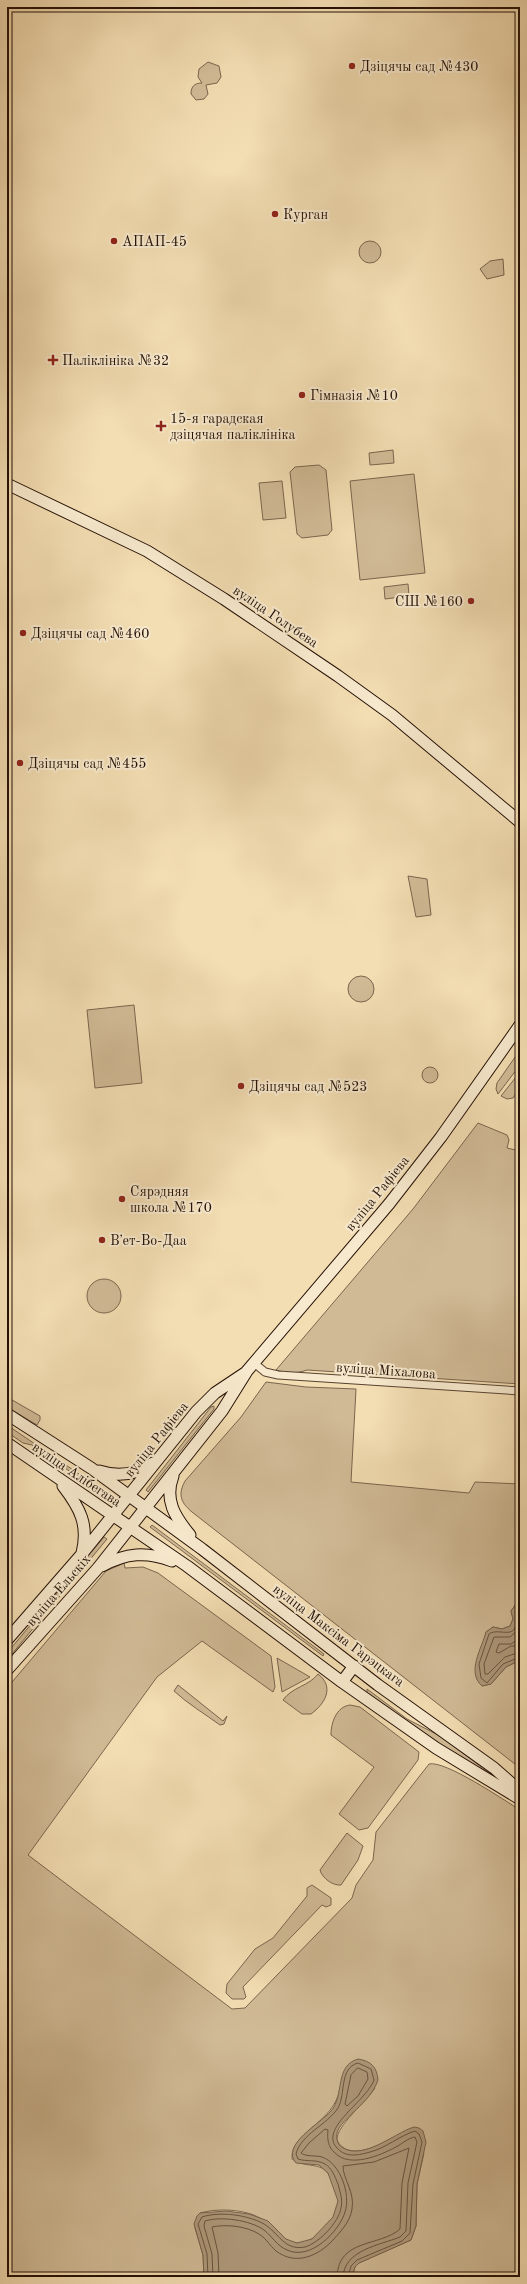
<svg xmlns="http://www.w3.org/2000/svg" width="527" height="2284" font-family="'Old Standard TT',serif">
  <rect width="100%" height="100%" fill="#f3ddb2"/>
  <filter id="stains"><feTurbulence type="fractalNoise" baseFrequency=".005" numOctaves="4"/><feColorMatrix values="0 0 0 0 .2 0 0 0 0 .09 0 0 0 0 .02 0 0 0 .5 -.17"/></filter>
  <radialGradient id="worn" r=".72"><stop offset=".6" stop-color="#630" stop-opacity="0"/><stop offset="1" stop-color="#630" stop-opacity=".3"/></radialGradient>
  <!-- green -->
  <path fill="#d0ba95" stroke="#7a654e" d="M208,62L219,66L221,77L217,83L206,85L208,94L204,99L196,100L191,94C191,86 195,83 202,83L198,77L199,69Z
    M359 252a11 11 0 1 1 22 0a11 11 0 1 1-22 0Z
    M503,259L504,275L487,279L480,269L490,261Z
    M393,450L394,463L370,465L369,453Z
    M319,465L326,470L332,530L328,535L302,538L297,534L290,472L295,467Z
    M414,474L425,573L360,580L350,481Z
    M282,481L286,518L263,520L259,483Z
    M408,584L409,596L385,599L384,587Z
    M408,876L427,879L431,915L416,917Z
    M348 989a13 13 0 1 1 26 0a13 13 0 1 1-26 0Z
    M134,1005L142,1083L95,1088L87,1010Z
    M520,1050V1065L498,1094L496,1089L497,1083Z
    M422 1075a8 8 0 1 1 16 0a8 8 0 1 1-16 0Z
    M520,1072V1088L513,1098L507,1099L501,1096Z
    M478,1123L507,1135L509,1140L507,1148L520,1151V1384L307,1370C296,1374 287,1373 276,1370L413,1209Z
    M87 1296a17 17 0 1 1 34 0a17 17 0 1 1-34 0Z
    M266,1382L306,1387L356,1389L351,1482L469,1493L475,1482L520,1484V1602L516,1604L511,1611L513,1619L510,1626L502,1629L493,1627L486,1632L477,1679L482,1686L491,1684L506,1667L520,1660V1768L192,1512C180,1502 178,1494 185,1481L241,1417Z
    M7,1397L40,1416V1420L37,1425L7,1407Z
    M214,1406V1409L148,1492L146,1490L211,1407Z
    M7,1425L107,1493L105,1496L32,1445L23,1443L7,1432Z
    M152,1525L324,1654L323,1656L150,1527Z
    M104,1537L107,1539L7,1660V1653Z
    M124,1563L125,1568L143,1567L158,1573L271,1656L275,1687L273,1692L202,1641L157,1677L28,1855L232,2009L245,2008L352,1898L356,1885L373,1860L376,1832L429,1764C445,1760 504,1800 520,1810V2277H352L355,2267L359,2263L411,2240L416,2226L417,2184L424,2153L391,2139C376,2147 347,2161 337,2140C336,2126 366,2102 375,2088H340C335,2123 290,2132 292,2159C310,2171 325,2157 334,2186C336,2192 339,2199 338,2206C335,2223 309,2249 291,2242C280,2238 270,2224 260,2218C245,2209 216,2208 200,2213L195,2228L203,2255L204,2277H7V1688L106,1571Z
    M277,1658L310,1677L282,1692Z
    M318,1674C335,1687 325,1704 311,1714H302L283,1700C292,1687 309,1686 318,1674Z
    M178,1685L223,1721L227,1716L224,1724L220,1725C205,1714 188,1704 174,1691Z
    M367,1689L407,1719L440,1736L492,1775L428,1738L367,1694Z
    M350,1705L360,1707L419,1752L418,1760L368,1828L359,1830L339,1814L374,1767L331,1735C331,1723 336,1707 350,1705Z
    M347,1833L363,1846L358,1860L341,1885C333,1886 322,1878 320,1870Z
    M312,1885L331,1898V1905L326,1907L322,1905L243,1987L246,1997L244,1999H232L226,1993L227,1984L255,1949L273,1938L307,1896V1888Z"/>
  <!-- water -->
  <path fill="#ad9778" stroke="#77614a" d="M520,1602V1660L506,1667L491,1684L482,1686C466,1672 482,1648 486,1632L493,1627L502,1629L510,1626L513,1619L511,1611L516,1604Z
    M358,2059C371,2061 377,2067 378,2080C370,2104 342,2117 337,2133C336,2138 337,2141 339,2145C360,2164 394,2133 414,2127L419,2128L423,2131L426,2142L417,2184L416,2226L411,2240L359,2263L355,2267L352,2277H204L203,2255L194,2224L197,2216L200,2213L226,2211L249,2214L268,2221L286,2239L297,2243L312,2239L333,2217L338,2201L328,2173L319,2165L296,2163C280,2145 321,2123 331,2111C345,2095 334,2066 358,2059Z"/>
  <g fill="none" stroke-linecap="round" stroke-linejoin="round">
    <!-- shore -->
    <path stroke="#69543f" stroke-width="1" d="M520,1606L516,1611C520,1645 500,1626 489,1634L479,1664L481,1678L487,1683L503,1664L520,1657
      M520,1628L510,1637H494L484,1664L485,1674H488L505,1657L520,1652
      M520,1638L511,1644H499L496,1652L499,1653L511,1646H520
      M358,2068L367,2072L368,2079L358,2096L347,2106L345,2104L351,2075Z
      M208,2277L207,2254L198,2224L202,2217C220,2211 248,2215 264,2224C279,2233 284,2251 305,2247C319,2243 339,2222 341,2208C343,2200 340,2192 338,2184C335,2177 332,2168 325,2164C316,2159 307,2162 298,2159L296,2154C301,2134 327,2125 338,2108C346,2094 339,2068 358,2063L371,2069L374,2080C366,2102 317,2129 338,2149C347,2158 359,2155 370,2152C386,2148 399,2136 415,2131L419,2134L422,2142L413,2184L410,2233L402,2241L357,2260L351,2266L348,2277
      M213,2277L212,2254L204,2226L205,2221C221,2216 250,2220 264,2230C272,2236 277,2246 287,2250C310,2261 339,2232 345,2212C351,2194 340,2163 322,2157C315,2155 306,2157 301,2153L309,2143L325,2129L328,2130C327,2139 328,2147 335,2153C350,2168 379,2156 396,2147C402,2144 408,2138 415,2137L417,2142L408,2183L406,2231L400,2237C380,2245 344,2250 343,2277
      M219,2277L218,2253L212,2227C226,2224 246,2226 259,2234C266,2238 270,2246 276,2251C296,2266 318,2256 333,2240C341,2231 350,2222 352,2209C355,2192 343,2179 343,2166L374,2162L409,2148L402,2183L400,2229C380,2247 338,2238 337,2277"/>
    <!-- street casing -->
    <g stroke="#584331" stroke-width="9">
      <path id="street" d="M254,1363L265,1372L278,1375L520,1391"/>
    </g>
    <!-- secondary casing -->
    <g stroke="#251006" stroke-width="13">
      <path id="secondary" d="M7,484L147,551L224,599L338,676L392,715L520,822
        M7,1414L91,1468L202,1549L378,1685L494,1768L520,1791
        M7,1443L187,1566L342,1682L436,1748L520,1799
        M99,1471C118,1477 136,1475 153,1463
        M173,1476C164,1500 175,1517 190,1535
        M63,1486C80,1508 89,1525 82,1553
        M102,1566C126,1553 146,1551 172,1561
        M7,1640L81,1555L196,1412L215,1393L245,1373
        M7,1670L98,1568L222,1411L247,1371L389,1204L441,1137L520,1025
        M342,1682L354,1666"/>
    </g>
    <!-- street -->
    <use href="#street" stroke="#f7e9cd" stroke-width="7"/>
    <!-- secondary -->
    <use href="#secondary" stroke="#f7e9cd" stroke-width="11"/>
  </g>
  <!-- markers -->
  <g fill="#8f2418" stroke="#f7e9cd" stroke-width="1.5">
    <circle cx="352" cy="66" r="4"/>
    <circle cx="275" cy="214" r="4"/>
    <circle cx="114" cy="241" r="4"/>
    <path d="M51 354h4v4h4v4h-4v4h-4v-4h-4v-4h4z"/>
    <circle cx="302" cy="395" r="4"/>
    <path d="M159 420h4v4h4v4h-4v4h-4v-4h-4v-4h4z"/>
    <circle cx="471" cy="601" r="4"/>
    <circle cx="23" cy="633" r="4"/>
    <circle cx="20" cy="763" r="4"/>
    <circle cx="241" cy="1086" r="4"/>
    <circle cx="122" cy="1199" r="4"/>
    <circle cx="102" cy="1240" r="4"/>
  </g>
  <g text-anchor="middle" stroke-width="4" stroke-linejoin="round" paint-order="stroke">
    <!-- poi labels -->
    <g font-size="14" fill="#251006" stroke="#f7e9cd" text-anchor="start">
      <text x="360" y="71">Дзіцячы сад №430</text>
      <text x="283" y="219">Курган</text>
      <text x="122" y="246">АПАП-45</text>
      <text x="62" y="365">Паліклініка №32</text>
      <text x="310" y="400">Гімназія №10</text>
      <text x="170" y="423">15-я гарадская<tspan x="170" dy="16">дзіцячая паліклініка</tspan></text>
      <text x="463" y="606" text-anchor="end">СШ №160</text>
      <text x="31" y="638">Дзіцячы сад №460</text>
      <text x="28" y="768">Дзіцячы сад №455</text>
      <text x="249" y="1091">Дзіцячы сад №523</text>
      <text x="130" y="1196">Сярэдняя<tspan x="130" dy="16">школа №170</tspan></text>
      <text x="110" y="1245">Вʼет-Во-Даа</text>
    </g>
    <!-- street labels -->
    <g font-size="14" fill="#251006" stroke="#f7e9cd">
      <text transform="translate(276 616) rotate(34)" y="5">вуліца Голубева</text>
      <text transform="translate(377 1193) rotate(-51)" y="5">вуліца Рафіева</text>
      <text transform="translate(386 1370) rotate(4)" y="5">вуліца Міхалова</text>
      <text transform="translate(156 1439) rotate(-51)" y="5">вуліца Рафіева</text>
      <text transform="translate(77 1474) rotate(34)" y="5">вуліца Алібегава</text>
      <text transform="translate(58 1590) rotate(-49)" y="5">вуліца Ельскіх</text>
      <text transform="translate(339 1635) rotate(37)" y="5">вуліца Максіма Гарэцкага</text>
    </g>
  </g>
  <!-- margin -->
  <rect width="527" height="2284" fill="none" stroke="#f3ddb2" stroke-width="24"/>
  <rect x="8" y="8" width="511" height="2268" fill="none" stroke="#251006" stroke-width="2"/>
  <rect x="12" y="12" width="503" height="2260" fill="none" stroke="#251006"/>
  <rect width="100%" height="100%" filter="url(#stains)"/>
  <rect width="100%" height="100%" fill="url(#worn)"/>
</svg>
